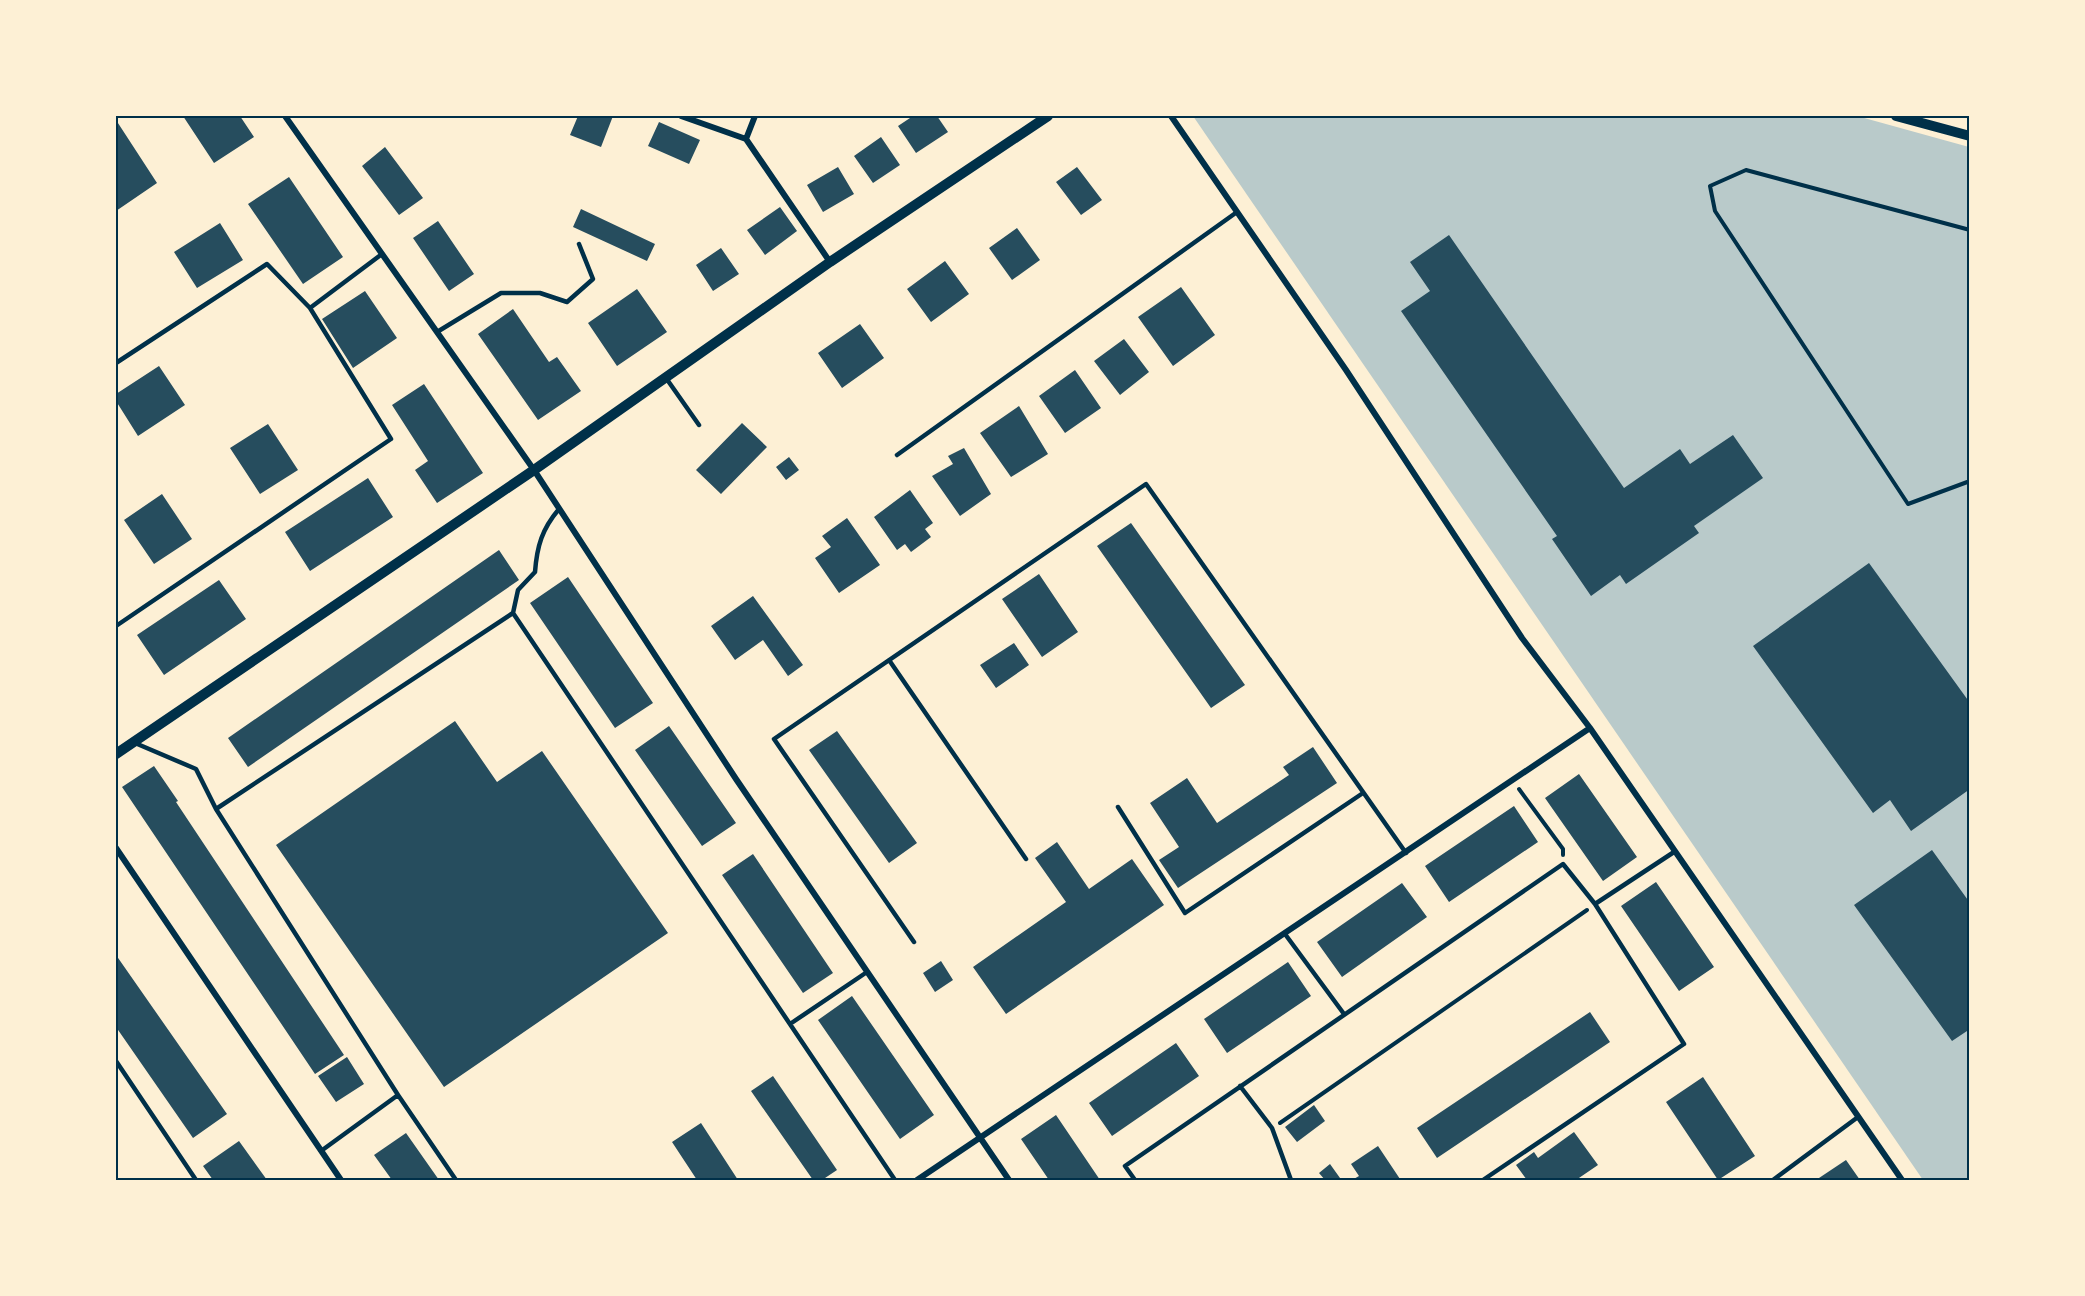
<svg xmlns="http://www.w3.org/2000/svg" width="2085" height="1296" font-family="'DM Sans',sans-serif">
  <rect width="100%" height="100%" fill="#fdf0d5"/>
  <!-- green -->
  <path fill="#b9caca" d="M1193,116H1857L1969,147V1180H1923Z"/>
  <!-- building -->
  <path fill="#264d5e" d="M183,116H240L254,137L214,163Z
    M578,116H613L601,147L570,135Z
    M913,116H937L948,132L916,153L898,126Z
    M116,120L157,183L116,211Z
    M659,122L700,140L689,164L648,146Z
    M881,137L900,165L873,183L854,156Z
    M385,147L423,198L399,215L362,166Z
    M838,167L854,194L823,212L807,185Z
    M1077,167L1102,200L1081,215L1056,182Z
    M289,177L343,257L303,284L248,204Z
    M780,207L797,231L765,255L747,230Z
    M581,209L655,244L647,261L573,227Z
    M438,221L474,274L449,291L413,238Z
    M220,223L243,260L197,288L174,252Z
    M1017,228L1040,260L1012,280L989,248Z
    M1449,235L1624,488L1680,449L1690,464L1733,435L1763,478L1694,526L1699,533L1626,584L1620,575L1591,596L1552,539L1557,536L1401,311L1430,291L1410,262Z
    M721,248L739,274L713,291L696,265Z
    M945,261L969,294L931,322L907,289Z
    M1181,287L1215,335L1173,366L1138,317Z
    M637,289L667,332L617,366L588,323Z
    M365,291L397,338L353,368L322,319Z
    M513,309L549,362L557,357L581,391L538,420L478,334Z
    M860,324L884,358L842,388L818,353Z
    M1124,339L1149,372L1120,395L1094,361Z
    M159,366L185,405L138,436L116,401V394Z
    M1075,370L1101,408L1065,433L1039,396Z
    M424,384L483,473L437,503L415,470L428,461L392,405Z
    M1019,406L1048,454L1011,477L980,433Z
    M742,423L767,447L721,494L696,470Z
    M268,424L298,470L260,494L230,448Z
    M964,448L991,494L960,516L932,476L953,464L948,456Z
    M789,457L799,470L786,480L776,467Z
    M368,478L393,517L310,571L285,532Z
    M910,490L933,523L925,529L931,537L911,552L905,544L897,550L874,517Z
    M162,494L192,539L154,564L124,520Z
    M847,518L880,565L839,593L815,558L831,547L822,536Z
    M1131,523L1245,685L1211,708L1097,546Z
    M499,550L519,580L248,767L228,738Z
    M1869,563L1970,703V789L1911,831L1890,800L1873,813L1753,646Z
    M1039,574L1078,632L1042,657L1002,599Z
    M568,577L653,703L615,728L530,603Z
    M219,580L246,619L164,675L137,635Z
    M753,596L803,665L788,676L763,640L735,660L711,626Z
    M1014,643L1029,665L996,688L980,665Z
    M455,721L497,782L542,751L668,933L444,1087L276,845Z
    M669,726L736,823L702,846L635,750Z
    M837,731L917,843L889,863L809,750Z
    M1313,747L1337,783L1178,888L1159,860L1179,847L1150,803L1187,778L1217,823L1289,775L1283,767Z
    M154,766L178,801L176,802L344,1055L315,1074L122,787Z
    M1579,774L1637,857L1603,881L1545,798Z
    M1514,806L1538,842L1449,902L1425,866Z
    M1057,842L1089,889L1132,859L1164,905L1006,1014L973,967L1066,902L1035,858Z
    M1932,850L1970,903V1029L1952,1041L1854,905Z
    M753,854L833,973L803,993L722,875Z
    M1656,882L1714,967L1679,991L1621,906Z
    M1402,883L1427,917L1342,977L1317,942Z
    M116,955L227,1114L193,1138L116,1027Z
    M941,961L953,980L935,992L923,973Z
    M1288,962L1311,996L1227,1053L1204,1019Z
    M852,996L934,1115L900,1139L818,1020Z
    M1590,1012L1610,1042L1437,1158L1417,1128Z
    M1176,1043L1199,1076L1112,1136L1089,1103Z
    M347,1057L364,1084L336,1102L318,1076Z
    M773,1076L837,1170L822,1180H813L751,1091Z
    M1703,1077L1755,1156L1718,1180L1666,1102Z
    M1314,1105L1325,1121L1297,1142L1285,1127Z
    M1056,1115L1100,1180H1049L1021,1139Z
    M701,1123L738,1180H697L672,1142Z
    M1574,1132L1598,1165L1576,1180H1527L1516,1165L1534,1152L1538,1158Z
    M406,1133L439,1180H392L374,1155Z
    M239,1141L267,1180H213L203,1166Z
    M1378,1146L1400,1179L1352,1180L1359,1176L1351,1164Z
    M1846,1160L1860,1180H1816Z
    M1330,1164L1340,1178L1336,1180H1325L1319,1173Z"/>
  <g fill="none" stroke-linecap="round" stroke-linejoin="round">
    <!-- path -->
    <path stroke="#003049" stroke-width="4" d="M1970,230L1746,170L1710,186L1715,211L1908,504L1970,481
      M1519,789L1563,849V855
      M1280,1123L1587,910"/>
    <!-- service -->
    <path stroke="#003049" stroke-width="4.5" d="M437,332L501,293H540L567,302L593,279L579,244
      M116,363L267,264L310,308
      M666,378L699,425
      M897,455L1237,212
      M513,613L518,590L535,572C537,546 542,529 559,509
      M116,626L391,439L310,308L382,254
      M889,660L1026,859
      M135,743L196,769L216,809
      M1118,807L1185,913L1363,793
      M1595,904L1674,852
      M1285,934L1344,1014
      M914,942L774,739L1146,484L1406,853
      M790,1024L867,972
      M116,1061L196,1180
      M1240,1086L1272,1128L1291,1180
      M398,1095L456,1180
      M321,1151L398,1095L216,809L513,613L895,1180
      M1777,1177L1858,1117
      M1135,1180L1125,1166L1563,864L1595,904L1684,1044L1483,1180
      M1773,1180L1777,1177L1780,1180"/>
    <!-- minor -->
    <path stroke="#003049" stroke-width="6" d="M285,116L534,470L736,779L1009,1180
      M681,116L746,139
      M1171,116L1346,370L1522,638L1590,728L1902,1180
      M746,139L830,262
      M746,139L755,116
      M116,848L341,1180
      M917,1180L1590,728"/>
    <!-- tertiary -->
    <path stroke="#003049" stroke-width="10" d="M1896,116L1970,136
      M116,754L534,470L830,262L1048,116"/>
  </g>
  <!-- border -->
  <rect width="2085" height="1296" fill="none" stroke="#fdf0d5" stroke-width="234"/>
  <rect x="117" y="117" width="1851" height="1062" fill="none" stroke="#003049" stroke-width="2"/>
</svg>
